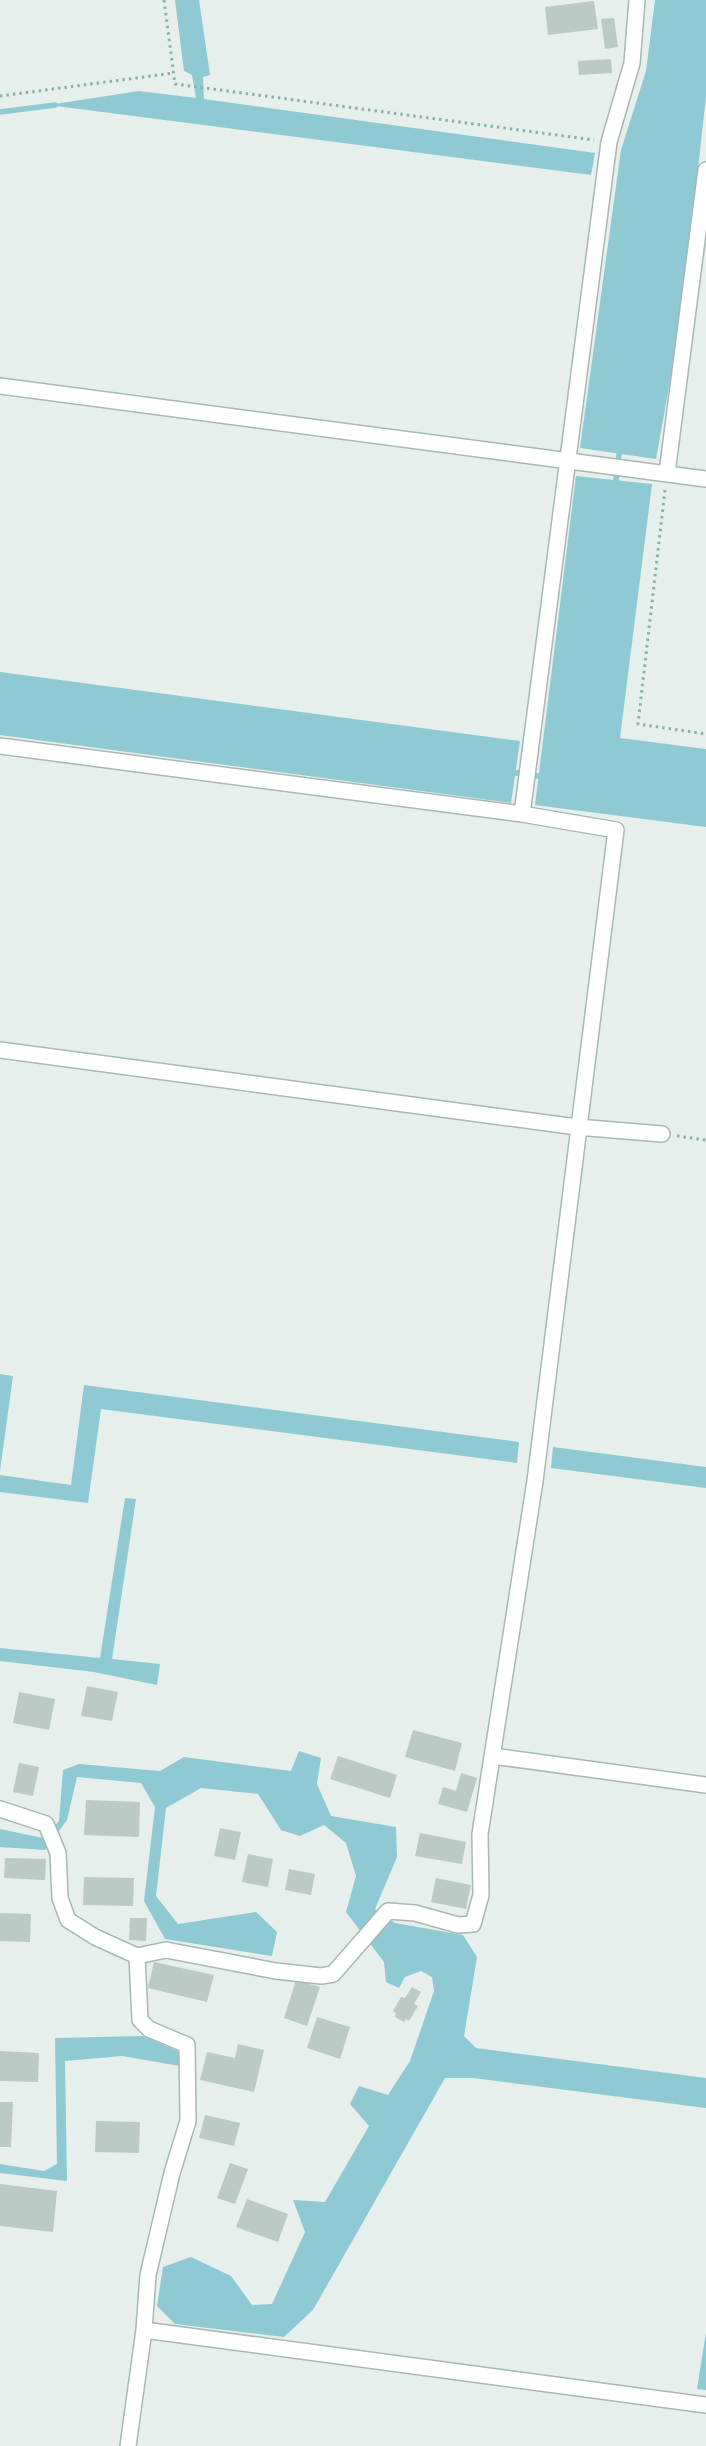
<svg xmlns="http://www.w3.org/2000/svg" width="706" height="2446" font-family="Raleway,sans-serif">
  <rect width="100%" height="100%" fill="#e6efeb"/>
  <!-- water -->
  <path fill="#8ec9d4" d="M175,0H199L210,75L203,77L204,99L595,153L591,175L48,105L139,91L196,98L192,75L184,71Z
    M655,0H706V96L682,315L656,459L580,448L621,150L646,71Z
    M576,476L652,484L620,738L706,749V827L535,805Z
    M0,672L520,741L511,803L0,735Z
    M0,1374L13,1376L0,1471Z
    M84,1385L519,1442L517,1463L101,1409L88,1503L0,1492V1475L71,1485Z
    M553,1447L706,1467V1488L551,1468Z
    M125,1498L136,1499L112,1659L160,1664L157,1685L94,1672L0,1661V1648L100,1658Z
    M299,1751L321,1758L317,1784L331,1816L396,1827L397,1857L375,1909L395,1923L463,1935L477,1957L464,2036L476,2048L706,2078V2108L473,2078H445L313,2310L284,2337L175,2324L157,2306L163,2267L191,2257L231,2276L252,2305L272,2304L305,2232L293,2200L325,2202L369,2126L350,2104L359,2086L388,2095L410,2061L434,1991L432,1977L421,1971L405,1977L399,1988L386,1982L384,1962L346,1912L356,1876L346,1843L324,1825L300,1836L281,1830L258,1794L201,1788L166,1808L156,1896L178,1924L256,1912L277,1932L272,1956L165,1939L144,1901L155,1807L141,1783L77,1777L67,1820L45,1850L0,1847V1829L43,1838L59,1821L63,1770L79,1764L160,1771L184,1757L291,1771Z
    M143,2036L178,2051L180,2066L122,2056L65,2061L67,2181L0,2173V2164L44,2171L57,2164L55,2038Z
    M706,2332V2390L697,2389Z"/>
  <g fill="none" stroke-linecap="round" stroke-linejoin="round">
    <!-- stream -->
    <path stroke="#8ec9d4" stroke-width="5.5" d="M0,112L55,105
      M615,488L620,447
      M510,772L545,777"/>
  </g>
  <!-- building -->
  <path fill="#bbcac4" d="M594,1L598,29L548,35L545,7Z
    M614,18L618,47L605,49L601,19Z
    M611,59L612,73L579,75L578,61Z
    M87,1686L118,1692L112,1721L81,1716Z
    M19,1692L55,1699L49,1730L13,1723Z
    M413,1730L462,1743L455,1771L405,1757Z
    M338,1756L397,1775L390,1798L330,1779Z
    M19,1763L39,1767L33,1796L13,1792Z
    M461,1773L477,1778L467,1812L438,1804L443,1787L456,1791Z
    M86,1800L140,1802L139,1837L84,1835Z
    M220,1828L241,1832L235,1860L214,1856Z
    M420,1833L466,1842L462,1864L415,1856Z
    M248,1854L273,1859L268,1887L242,1882Z
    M5,1858L46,1859L45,1880L4,1878Z
    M289,1869L315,1874L311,1895L285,1890Z
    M84,1877L134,1878L133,1906L83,1905Z
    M436,1878L471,1885L466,1909L431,1902Z
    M0,1913L31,1914L30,1942L0,1941Z
    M130,1918H147L146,1941L129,1940Z
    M154,1962L214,1975L207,2002L148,1988Z
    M296,1980L320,1987L307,2026L284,2018Z
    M412,1987L421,1992L414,2004L418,2006L409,2021L406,2019L404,2022L395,2017L396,2013L393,2011L401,1997L405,1998Z
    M317,2017L350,2027L340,2059L307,2048Z
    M238,2044L264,2050L254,2092L200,2080L207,2052L235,2058Z
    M0,2051L39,2053L38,2082L0,2081Z
    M0,2102H13L11,2147H0Z
    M205,2115L240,2123L234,2146L199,2138Z
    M96,2121L140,2122L139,2153L95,2152Z
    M230,2163L248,2169L235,2204L217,2198Z
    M0,2184L57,2191L53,2232L0,2226Z
    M247,2199L288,2214L278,2242L236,2227Z"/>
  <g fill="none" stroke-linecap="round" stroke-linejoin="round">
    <!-- street casing -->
    <g stroke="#a8b8b2" stroke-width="18">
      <path id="street" d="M0,386L706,479
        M667,473L706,170
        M0,746L522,814
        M0,1050L577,1127L662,1134
        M493,1756L706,1785
        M0,1809L46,1824L58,1853L60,1898L68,1920L95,1937L137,1956L166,1950L276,1971L321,1976L333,1974L388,1911L415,1913L458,1925L473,1924L481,1895L480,1834L535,1481L616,830L522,814L609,142L632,63L637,0
        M144,2330L706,2405
        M128,2446L144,2330L148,2275L172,2173L188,2121L187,2045L149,2029L140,2020L137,1956"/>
    </g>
    <!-- path -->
    <path stroke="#86b3a5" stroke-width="3" stroke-dasharray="2.5 4" stroke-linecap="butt" d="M164,0L175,84L594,140
      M0,96L174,73
      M665,490L638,724L706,734
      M677,1136L706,1140"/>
    <!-- street -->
    <use href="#street" stroke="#fff" stroke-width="15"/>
  </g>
</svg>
